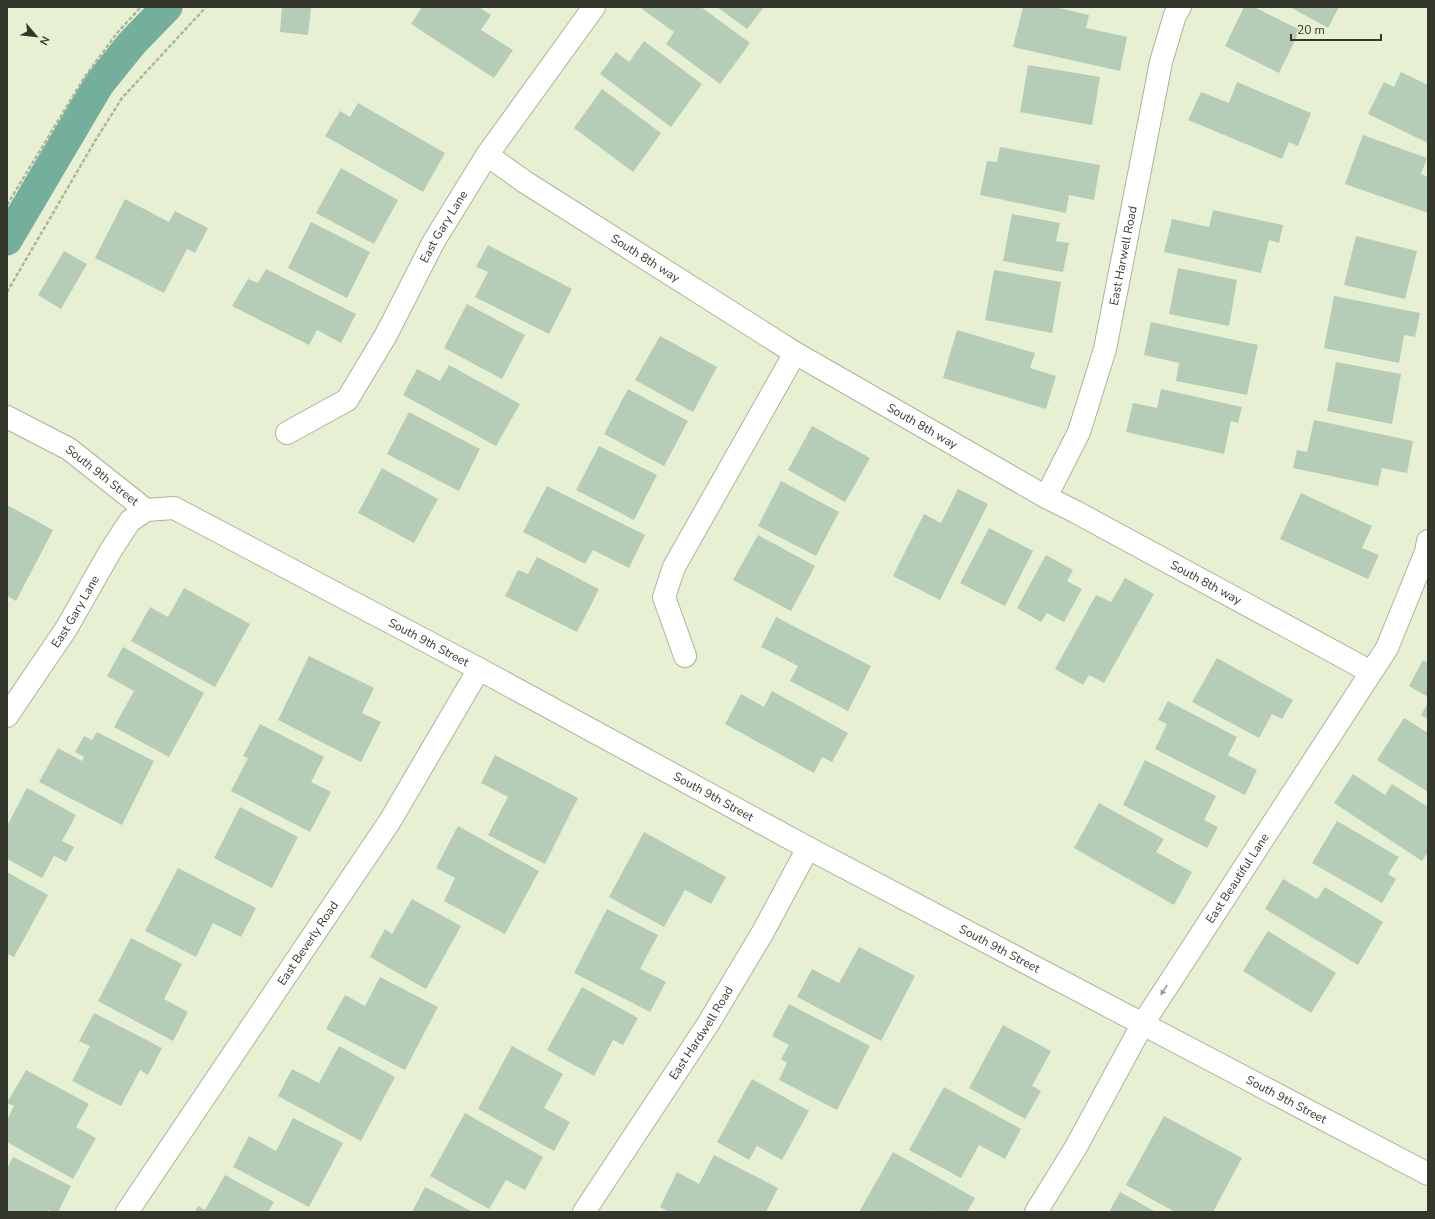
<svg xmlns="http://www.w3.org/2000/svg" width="1435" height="1219" font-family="'Nunito Sans',sans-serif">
  <rect width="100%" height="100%" fill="#e7f0d3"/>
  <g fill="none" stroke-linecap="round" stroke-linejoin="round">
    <!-- canal -->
    <path stroke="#73af9b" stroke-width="31" d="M7,240L99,84L132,43L167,7"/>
  </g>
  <!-- building -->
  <path fill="#b5cdb6" d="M282,7L311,8L308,35L280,32Z
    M418,7H479L491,15L481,30L513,50L494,78L411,24L421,9Z
    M644,7H701L750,43L720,84L666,44L674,32L642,9Z
    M717,7H764L747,29Z
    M1023,7H1055L1089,15L1086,28L1127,37L1120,71L1013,47Z
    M1244,7H1254L1300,30L1279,73L1225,46Z
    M1290,7H1339L1328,28Z
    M644,41L702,84L671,127L600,74L616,52L629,62Z
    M1028,65L1100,77L1092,125L1020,112Z
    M1401,72L1428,85V143L1368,114L1384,82L1394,87Z
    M1237,82L1311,113L1298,146L1289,142L1282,159L1188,120L1201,92L1229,103Z
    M602,89L661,133L633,172L574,128Z
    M358,103L445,153L423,192L325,136L340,111L350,117Z
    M1363,135L1427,158L1421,174L1428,177V213L1345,184Z
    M1000,147L1100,165L1094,200L1069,195L1066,213L980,195L987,161L997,162Z
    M341,168L398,200L374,244L316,213Z
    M125,199L169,222L175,211L208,228L195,253L187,249L164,293L95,258Z
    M1213,210L1283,225L1279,243L1269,240L1261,273L1164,252L1172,219L1209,227Z
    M1012,214L1060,223L1056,241L1069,243L1063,272L1003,261Z
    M311,222L370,252L347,298L288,268Z
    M1356,236L1417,251L1405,299L1344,285Z
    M488,245L572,289L549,334L475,297L488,272L476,267Z
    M64,251L87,264L61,309L38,295Z
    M1178,268L1237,280L1229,326L1169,314Z
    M266,269L356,314L341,343L317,330L309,345L232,306L248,279L258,283Z
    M994,270L1061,282L1052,333L985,320Z
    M1334,296L1420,313L1415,337L1404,335L1399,363L1324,348Z
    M467,304L525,335L502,379L444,348Z
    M1151,322L1258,345L1247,395L1176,381L1179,363L1144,355Z
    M957,330L1035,353L1030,368L1056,376L1046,409L943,378Z
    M660,336L717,367L693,412L635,380Z
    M1336,362L1401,374L1392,424L1327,411Z
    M449,365L520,404L496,446L403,395L417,369L440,381Z
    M628,389L688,421L664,466L604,434Z
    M1161,389L1242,407L1238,423L1231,421L1224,454L1126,432L1133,403L1157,408Z
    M409,412L480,449L459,491L387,454Z
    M1314,420L1413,441L1407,473L1382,468L1378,486L1293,468L1297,450L1307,452Z
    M812,426L870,458L845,502L788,470Z
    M599,446L657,475L634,520L576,490Z
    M382,468L438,499L414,543L358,513Z
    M781,481L839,512L816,556L758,526Z
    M547,486L645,535L629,568L593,550L585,564L523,532Z
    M958,489L988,504L940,600L893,576L924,514L941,523Z
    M1301,493L1372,526L1362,548L1379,555L1368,579L1280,539Z
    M7,505L53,530L16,601L7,596Z
    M989,528L1033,551L1005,606L960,583Z
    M758,535L815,566L791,611L733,580Z
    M1046,555L1073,570L1067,581L1082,589L1064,622L1047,613L1041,622L1017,608Z
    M537,557L599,589L577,632L505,596L518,570L528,574Z
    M1125,578L1154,594L1104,683L1089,675L1083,685L1055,669L1096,595L1111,602Z
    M184,588L250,624L215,687L131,641L150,607L168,617Z
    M776,617L871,666L848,711L790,681L798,666L761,647Z
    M123,647L204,693L169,757L114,727L134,691L107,676Z
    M309,656L374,688L362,713L381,722L361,762L278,720Z
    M1217,658L1293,700L1282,719L1272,714L1259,738L1192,702Z
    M1423,660L1428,663V697L1409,686Z
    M772,691L848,733L832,762L822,757L814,773L725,724L741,694L764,707Z
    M1168,701L1237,737L1228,755L1257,770L1245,795L1155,749L1167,724L1158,720Z
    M1428,703V719L1421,715Z
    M1404,718L1428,733V792L1377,760Z
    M260,724L324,757L311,782L331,792L310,832L231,791L248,758L243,756Z
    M97,732L154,761L122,825L39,782L58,748L82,761L84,757L75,752L84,736L92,740Z
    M495,755L578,798L545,864L488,835L508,797L481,783Z
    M1145,760L1216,796L1204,820L1218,827L1207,848L1123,805Z
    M1353,774L1385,795L1392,784L1428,807V852L1422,861L1334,803Z
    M27,788L76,815L62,841L74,847L66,862L54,856L42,878L7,859V823L8,824Z
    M1099,803L1164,839L1156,852L1192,872L1174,905L1074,848Z
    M240,807L298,837L272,888L214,858Z
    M1337,821L1399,857L1388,874L1396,879L1382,903L1312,863Z
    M458,826L539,871L505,934L444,901L455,878L436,868Z
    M644,832L726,877L711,904L685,890L664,927L609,897Z
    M178,868L256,908L241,937L213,923L196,957L145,931Z
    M7,872L48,895L14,957L7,954Z
    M1283,879L1317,899L1325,887L1383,922L1358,965L1265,909Z
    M412,899L461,926L426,989L370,957L385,929L392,934Z
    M607,909L658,935L640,969L666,982L650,1012L574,973Z
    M1268,931L1336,973L1311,1013L1243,971Z
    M131,938L182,964L164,999L188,1012L173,1041L98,1001Z
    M859,947L915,976L881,1041L797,997L812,969L839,983Z
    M380,977L438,1007L405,1070L326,1029L345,995L365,1006Z
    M582,987L638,1018L623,1045L613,1040L594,1076L547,1050Z
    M789,1004L870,1046L837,1110L779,1080L787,1063L781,1059L789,1045L772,1036Z
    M94,1013L162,1048L148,1075L140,1070L121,1106L72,1081L90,1046L79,1041Z
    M1003,1025L1051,1051L1032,1086L1041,1091L1025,1119L969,1088Z
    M339,1046L395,1077L361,1141L278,1096L292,1069L319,1083Z
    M512,1046L563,1074L544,1108L570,1122L554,1151L478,1109Z
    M26,1070L89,1104L76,1127L96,1138L73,1179L7,1142V1120L14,1106L7,1103Z
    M752,1079L809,1111L782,1160L757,1146L749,1160L717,1142Z
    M944,1087L1021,1129L1005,1159L979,1145L961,1178L909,1150Z
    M465,1113L543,1157L525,1190L506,1180L489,1209L430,1176Z
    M1164,1116L1242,1158L1213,1212H1175L1126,1185Z
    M293,1118L343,1143L309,1207L233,1167L249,1136L276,1151Z
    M893,1152L975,1198L967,1212H936L933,1210L932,1212H859Z
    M714,1155L778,1188L766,1212H669L660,1207L677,1172L699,1184Z
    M13,1157L71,1186L58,1212H53L48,1210L47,1212H7V1168Z
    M225,1175L274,1202L268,1212H195L198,1206L205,1210Z
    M425,1187L473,1212H412Z
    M1120,1192L1156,1212H1109Z"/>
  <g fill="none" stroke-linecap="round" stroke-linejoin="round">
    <!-- minor casing -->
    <g stroke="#abb498" stroke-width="24">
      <g id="minor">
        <path id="s1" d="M487,155L525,182L795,353L1046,497L1076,512L1371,672"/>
        <path id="s2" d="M7,417L69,449L146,510L174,508L479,669L808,848L1428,1174"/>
        <path id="s3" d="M287,433L347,400L386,335L434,241L487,155L594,7"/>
        <path id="s4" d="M1046,497L1079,432L1105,349L1161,62L1175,15L1180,7"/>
        <path d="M685,656L664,597L674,567L795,353"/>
        <path id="s5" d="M7,716L66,629L111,550L130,521L146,510"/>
        <path id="s6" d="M127,1212L390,821L479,669"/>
        <path id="s7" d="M584,1212L708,1024L763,932L808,848"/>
        <path id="s8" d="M1036,1212L1076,1147L1142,1025L1387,648L1426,552L1428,541"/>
      </g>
    </g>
    <!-- path -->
    <path stroke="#aeb59e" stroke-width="2.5" stroke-dasharray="4 2" stroke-linecap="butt" d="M7,205L84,78L117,33L141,7
      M7,292L95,141L122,98L206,7"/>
    <!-- minor -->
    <use href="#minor" stroke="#fff" stroke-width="22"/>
  </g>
  <!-- one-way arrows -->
  <defs><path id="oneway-solid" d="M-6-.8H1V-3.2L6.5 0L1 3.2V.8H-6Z"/></defs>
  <use fill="#9a9b96" href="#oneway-solid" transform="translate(1164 990) rotate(122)"/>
  <g text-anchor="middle" stroke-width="3" stroke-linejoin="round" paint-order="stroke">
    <!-- street labels -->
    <g font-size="12" fill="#34372c" stroke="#e7f0d3">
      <text dy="4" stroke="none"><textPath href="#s3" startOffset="267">East Gary Lane</textPath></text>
      <text dy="4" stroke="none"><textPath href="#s4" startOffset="255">East Harwell Road</textPath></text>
      <text dy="4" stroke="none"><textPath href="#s1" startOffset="189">South 8th way</textPath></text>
      <text dy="4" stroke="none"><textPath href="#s1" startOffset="513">South 8th way</textPath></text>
      <text dy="4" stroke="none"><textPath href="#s2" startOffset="112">South 9th Street</textPath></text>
      <text dy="4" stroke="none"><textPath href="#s1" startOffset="837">South 8th way</textPath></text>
      <text dy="4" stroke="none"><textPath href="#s5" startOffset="125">East Gary Lane</textPath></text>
      <text dy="4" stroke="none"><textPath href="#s2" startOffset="484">South 9th Street</textPath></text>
      <text dy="4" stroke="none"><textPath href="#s2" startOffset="808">South 9th Street</textPath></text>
      <text dy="4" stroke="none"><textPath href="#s8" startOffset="390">East Beautiful Lane</textPath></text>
      <text dy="4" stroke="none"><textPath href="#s6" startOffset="324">East Beverly Road</textPath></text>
      <text dy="4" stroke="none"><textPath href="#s2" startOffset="1132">South 9th Street</textPath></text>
      <text dy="4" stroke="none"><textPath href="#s7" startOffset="214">East Hardwell Road</textPath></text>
      <text dy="4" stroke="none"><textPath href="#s2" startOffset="1456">South 9th Street</textPath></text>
    </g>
  </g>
  <!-- border -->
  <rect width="1435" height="1219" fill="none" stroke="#34372c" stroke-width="16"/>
  <!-- north arrow -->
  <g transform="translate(36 36) rotate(118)" stroke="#e7f0d3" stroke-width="3" paint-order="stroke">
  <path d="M0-3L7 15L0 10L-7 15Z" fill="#34372c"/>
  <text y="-6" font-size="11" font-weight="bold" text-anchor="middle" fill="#34372c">N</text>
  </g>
  <!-- scale -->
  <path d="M1291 34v6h90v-6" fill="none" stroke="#34372c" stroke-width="2"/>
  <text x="1297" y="34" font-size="12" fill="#34372c" stroke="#e7f0d3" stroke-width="3" paint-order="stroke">20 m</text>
</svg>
